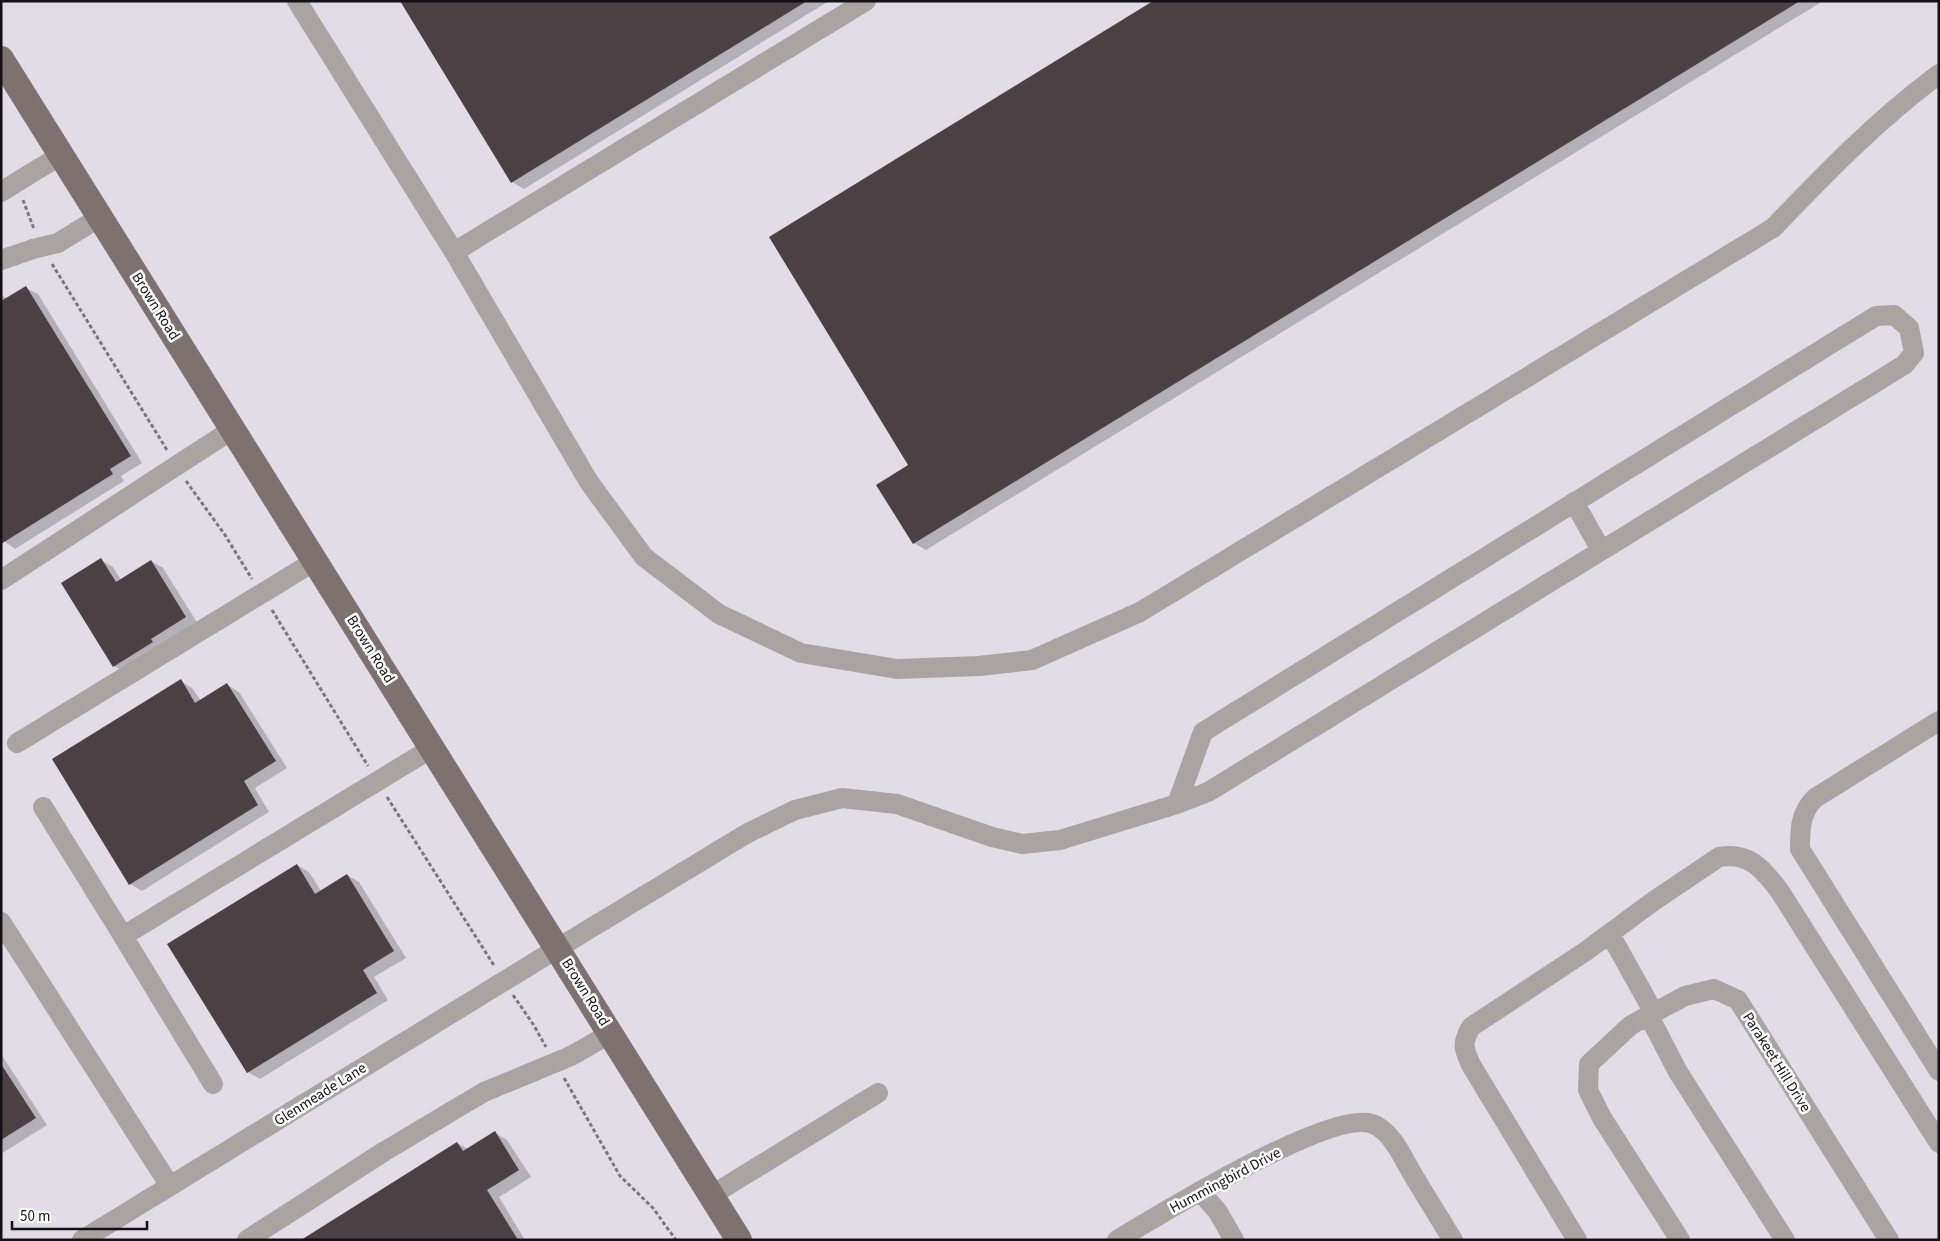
<svg xmlns="http://www.w3.org/2000/svg" width="1940" height="1241" font-family="'Source Sans 3',sans-serif">
  <rect width="100%" height="100%" fill="#e2dce7"/>
  <!-- shadow -->
  <path fill="#0003" d="M401,1H829L524,189L512,182Z
    M1155,1H1823L926,550L914,543L910,465Z
    M26,288L38,294L142,463L121,476L124,481L15,549L1,539V295L8,299Z
    M101,560L113,567L121,580L151,561L163,568L198,624L126,673L114,666Z
    M181,681L192,688L201,701L227,685L239,692L287,768L255,788L269,812L142,891L130,884Z
    M297,865L309,872L321,891L347,875L359,882L406,958L374,977L388,1000L260,1079L248,1072Z
    M1,1054L47,1125L1,1154Z
    M495,1133L507,1140L531,1177L499,1197L525,1240H303L457,1143L468,1149Z"/>
  <!-- building -->
  <path fill="#4b4145" d="M400,1H807L511,183Z
    M1153,1H1800L913,544L876,485L908,465L769,237Z
    M26,286L131,456L110,469L113,474L1,544V301Z
    M101,558L116,582L151,560L186,617L151,639L153,642L113,667L61,583Z
    M181,679L195,703L227,683L276,761L244,781L258,805L129,885L52,759Z
    M297,864L315,894L347,874L394,951L363,970L377,993L247,1073L167,944Z
    M1,1064L36,1118L1,1140Z
    M495,1131L519,1170L487,1190L518,1240H301L457,1142L463,1151Z"/>
  <g fill="none" stroke-linecap="round" stroke-linejoin="round">
    <!-- path -->
    <path stroke="#7b777e" stroke-width="3" stroke-dasharray="4 2.5" stroke-linecap="butt" d="M23,200L34,229
      M52,264L167,450
      M186,481L225,535L252,579
      M272,610L368,766
      M387,797L495,967
      M513,995L533,1024L546,1047
      M564,1078L620,1176L653,1208L676,1240"/>
    <!-- minor -->
    <path stroke="#a9a3a2" stroke-width="20" d="M297,1L454,252L589,482L644,557L719,614L801,653L897,669L979,666L1032,660L1140,612L1773,228C1826,173 1877,120 1939,74
      M1,192L61,155
      M454,252L866,1
      M1,260L33,249L58,243L100,217
      M1574,502L1601,550
      M1,580L233,429
      M1939,721L1815,798C1800,813 1800,829 1800,849L1939,1071
      M17,743L315,561
      M43,807L123,936L432,748
      M1,922L170,1186
      M1610,934L1654,1013
      M123,936L213,1084
      M1649,1016L1678,1072L1785,1240
      M1200,1191L1218,1212L1234,1240
      M712,1195L878,1093
      M82,1240L558,948L746,834L795,810L842,798L897,804L992,837L1022,844L1060,840L1177,804L1208,792L1904,365L1914,353L1909,328L1894,315L1876,316L1203,732L1177,804
      M247,1240L385,1151L484,1092L571,1056L611,1033
      M1117,1240C1156,1217 1340,1102 1377,1126C1394,1136 1403,1158 1413,1175C1426,1196 1439,1218 1453,1240
      M1577,1240L1471,1065C1464,1049 1461,1044 1471,1027L1586,951L1655,900L1719,857C1749,852 1762,868 1779,890L1939,1143
      M1680,1240L1602,1118L1588,1090L1589,1064L1631,1025L1685,996L1714,989L1738,1000L1889,1240"/>
    <!-- major -->
    <path stroke="#7d7270" stroke-width="26" d="M1,59L739,1240"/>
  </g>
  <g text-anchor="middle" stroke-width="5" stroke-linejoin="round" paint-order="stroke">
    <!-- street labels -->
    <g font-size="15" fill="#131115" stroke="#fff">
      <text transform="translate(156 306) rotate(58)" y="5">Brown Road</text>
      <text transform="translate(371 649) rotate(58)" y="5">Brown Road</text>
      <text transform="translate(586 992) rotate(58)" y="5">Brown Road</text>
      <text transform="translate(1777 1062) rotate(58)" y="5">Parakeet Hill Drive</text>
      <text transform="translate(320 1094) rotate(-32)" y="5">Glenmeade Lane</text>
      <text transform="translate(1225 1180) rotate(-28)" y="5">Hummingbird Drive</text>
    </g>
  </g>
  <!-- border -->
  <rect width="1940" height="1241" fill="none" stroke="#131115" stroke-width="5"/>
  <!-- scale -->
  <path d="M12 1221v8h135v-8" fill="none" stroke="#131115" stroke-width="2.5"/>
  <text x="20" y="1221" font-size="15" fill="#131115" stroke="#ffffff" stroke-width="4" paint-order="stroke">50 m</text>
</svg>
